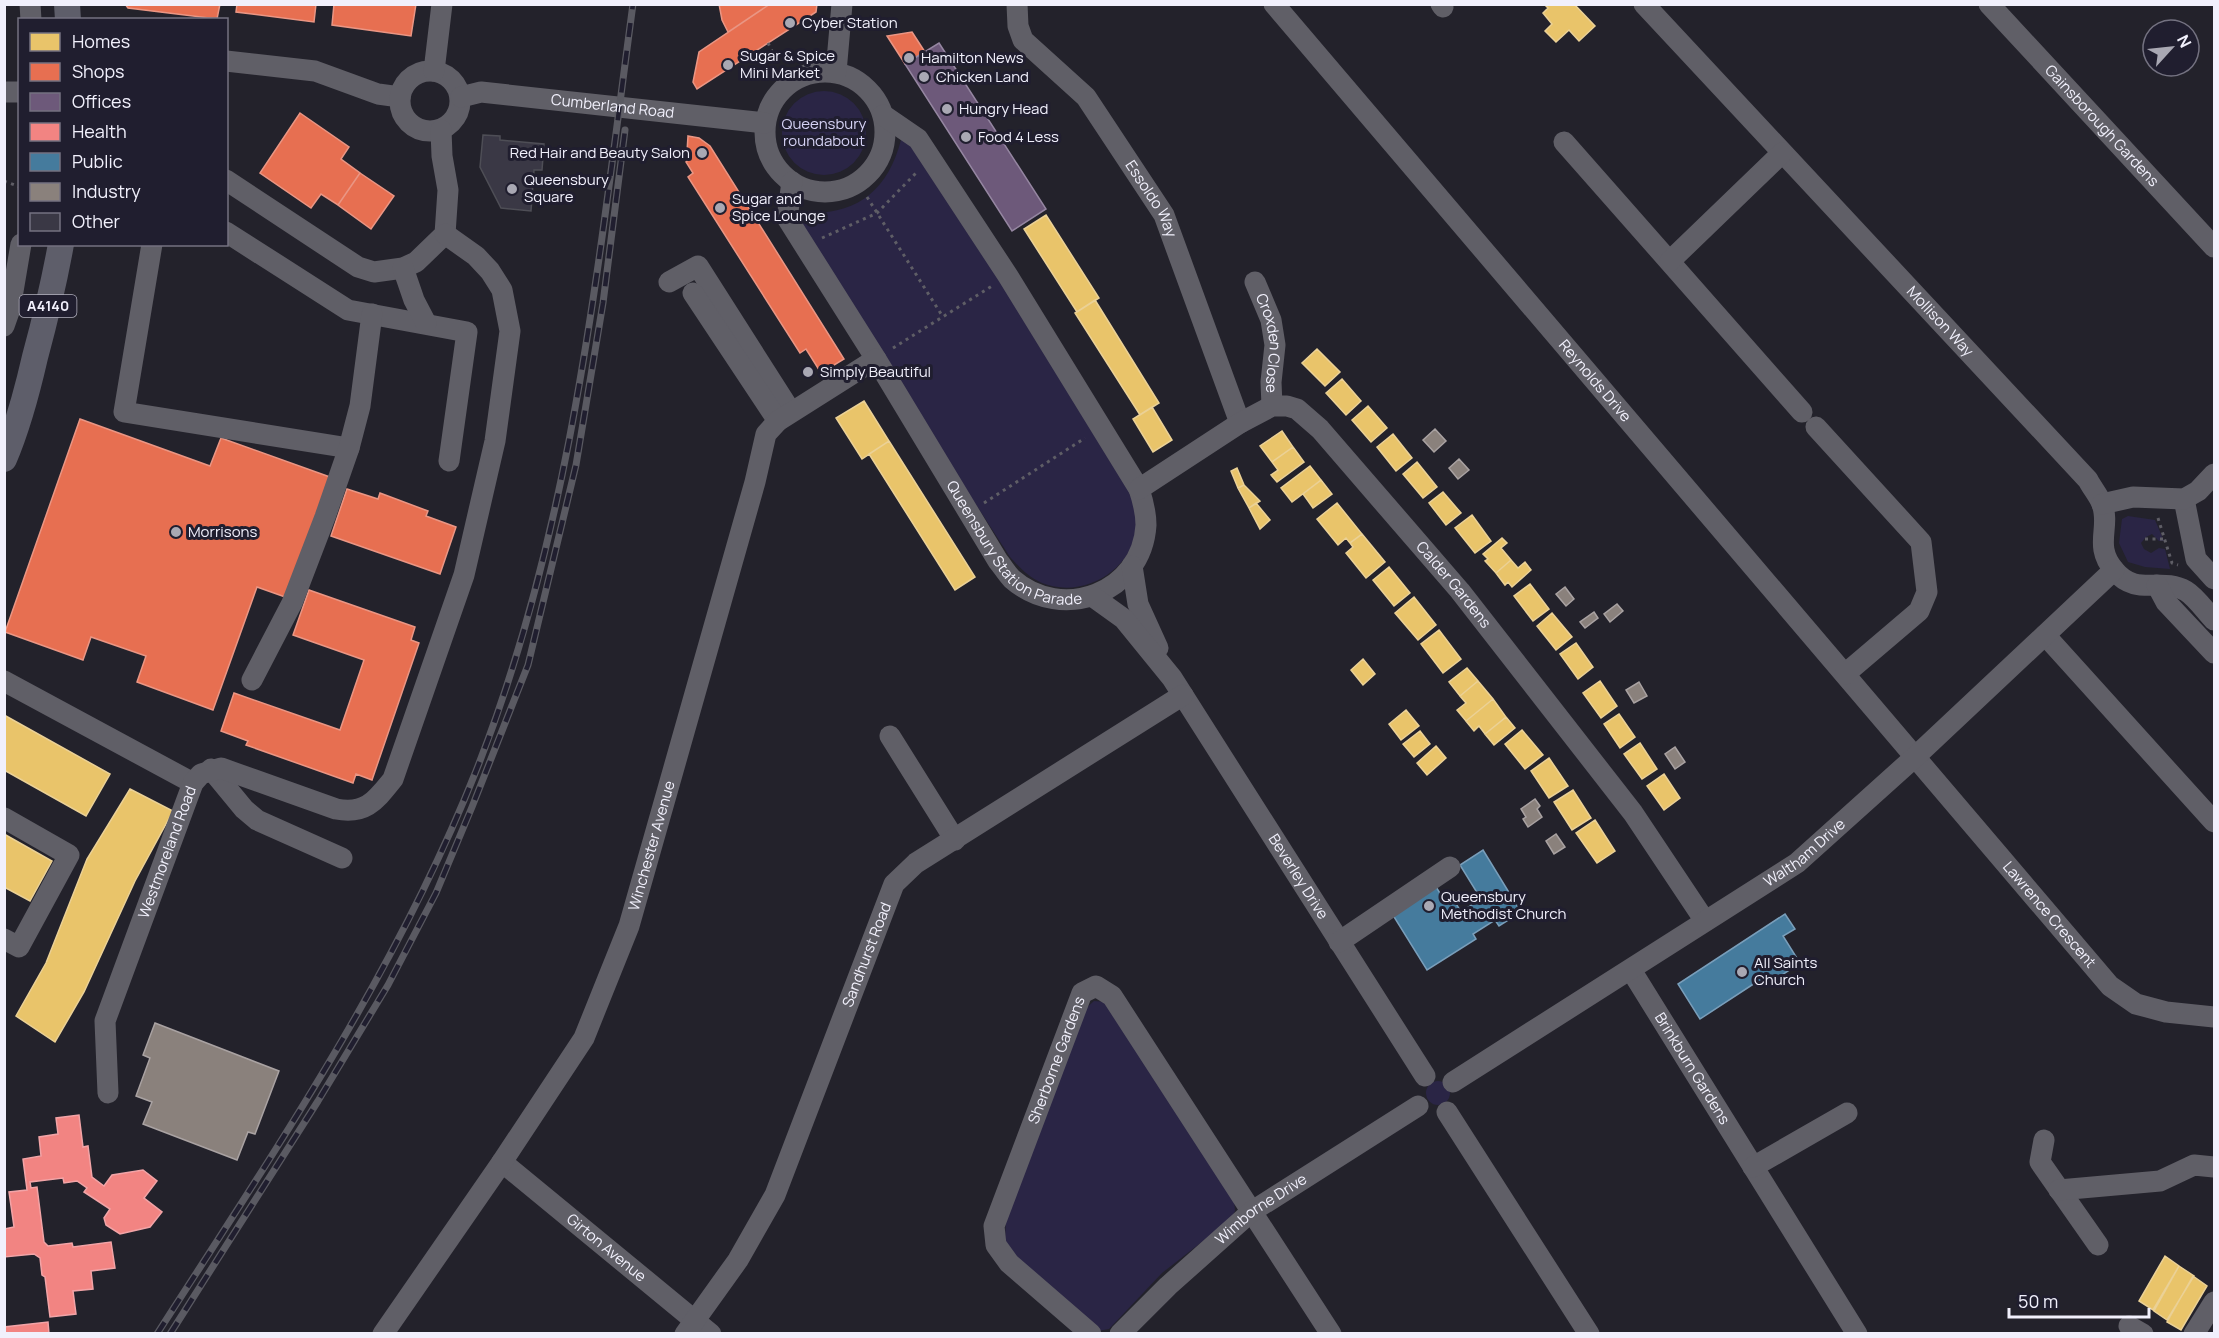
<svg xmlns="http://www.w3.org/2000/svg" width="2219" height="1338" font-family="Manrope,sans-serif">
  <rect width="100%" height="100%" fill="#23222b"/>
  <!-- green -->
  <path fill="#2a2545" d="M782 133a42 42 0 1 1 84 0a42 42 0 1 1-84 0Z
    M901,140H912L1131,488C1135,502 1139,515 1137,529C1130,572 1082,599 1042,583C1028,577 1019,567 1010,557L792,221L797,212C852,218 887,194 901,140Z
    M2128,516L2155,520L2164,541H2159L2152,534L2146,537L2141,543L2144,549L2151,553L2159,548L2165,549L2170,569L2145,567L2128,562L2119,543L2122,519Z
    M1094,1001L1106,1002L1234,1197L1235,1211L1230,1220L1162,1273L1109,1329L1098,1331L1005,1246L1006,1213L1085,1009Z
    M1426 1093a12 12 0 1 1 24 0a12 12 0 1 1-24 0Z"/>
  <!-- homes -->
  <path fill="#e9c46a" stroke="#ebd196" stroke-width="1.5" d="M1544,4H1574L1595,26L1579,41L1569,30L1556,42L1545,31L1552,24L1543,13L1548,8Z
    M1046,215L1099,298L1077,312L1024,229Z
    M1095,300L1159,403L1140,415L1075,313Z
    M1317,349L1340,372L1325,386L1302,363Z
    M1342,379L1361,401L1346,415L1326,393Z
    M864,401L889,441L862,459L836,418Z
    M1368,406L1387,428L1371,442L1352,420Z
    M1152,407L1172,440L1153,452L1133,419Z
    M1282,431L1293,447L1272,462L1260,446Z
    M1393,434L1412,458L1396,471L1377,447Z
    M889,441L975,577L955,590L869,454Z
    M1293,447L1304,462L1277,482L1271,475L1278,470L1272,462Z
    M1417,462L1437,487L1423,498L1403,474Z
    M1310,466L1321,480L1292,502L1281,488Z
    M1237,468L1244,485L1238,488L1231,471Z
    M1321,480L1332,494L1313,508L1303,494Z
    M1244,485L1260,501L1249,508L1238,488Z
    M1443,492L1461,513L1446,525L1429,503Z
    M1256,503L1270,520L1260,529L1249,508Z
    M1337,503L1362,534L1350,543L1346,538L1338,545L1317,519Z
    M1472,515L1491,541L1475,553L1455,528Z
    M1362,534L1385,562L1366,578L1346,553L1353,547L1350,543Z
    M1502,538L1507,543L1501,548L1511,560L1496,573L1485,561L1488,559L1483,554Z
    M1511,560L1518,568L1525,562L1531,570L1512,587L1508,582L1505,585L1496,573Z
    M1389,567L1410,593L1394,606L1373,580Z
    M1530,584L1549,609L1533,621L1514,596Z
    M1414,597L1436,625L1418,640L1395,613Z
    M1552,613L1572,637L1556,650L1537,626Z
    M1439,630L1461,659L1443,673L1421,644Z
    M1576,643L1593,667L1578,679L1560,654Z
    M1363,659L1375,674L1363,685L1351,670Z
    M1467,668L1478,681L1460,696L1449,682Z
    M1478,681L1493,699L1466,721L1457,710L1466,703L1460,696Z
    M1600,681L1617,706L1601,718L1583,693Z
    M1493,699L1506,717L1485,734L1479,726L1474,731L1466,721Z
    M1406,710L1419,726L1401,740L1389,724Z
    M1619,714L1635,737L1620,748L1604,724Z
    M4,715L110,774L86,816L4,770Z
    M1506,717L1515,728L1494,745L1485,734Z
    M1522,730L1543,755L1525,769L1505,744Z
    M1420,731L1430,744L1414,757L1403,744Z
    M1640,743L1657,769L1642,779L1624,754Z
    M1436,746L1446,758L1427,775L1417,763Z
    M1549,758L1568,786L1549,798L1531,771Z
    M1664,774L1680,798L1664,810L1647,786Z
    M130,789L173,811L135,881L84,992L55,1042L16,1016L46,963L87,859Z
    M1573,790L1591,818L1572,830L1554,802Z
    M1595,820L1615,851L1597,863L1576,833Z
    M4,834L52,861L30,901L4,887Z
    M2165,1256L2179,1266L2153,1310L2139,1301Z
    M2179,1266L2194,1276L2167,1320L2154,1311Z
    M2193,1276L2207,1286L2181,1330L2167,1322Z"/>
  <!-- shops -->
  <path fill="#e76f51" stroke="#ea9684" stroke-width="1.5" d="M125,4H220L217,19L128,8Z
    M237,4H316L314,22L236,12Z
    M334,4H416L411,36L332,25Z
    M719,4H770L728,32L722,20Z
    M770,4H817L816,12L697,89L693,82L699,52Z
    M912,32L925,52L905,64L887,36Z
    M300,113L349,147L341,159L360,173L338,205L321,194L311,208L260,173Z
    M688,136L699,138L710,146L844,359L821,373L806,349L800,353L688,177L693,173L686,162L691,158L687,152Z
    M360,173L394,196L371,229L338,205Z
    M80,419L210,466L221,438L330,477L288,598L257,587L213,710L137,682L146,656L91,637L83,660L5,632Z
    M347,489L378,499L380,493L428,511L426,516L456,527L440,574L331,536Z
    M309,590L415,627L411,640L419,643L372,780L356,774L353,783L246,745L248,741L221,731L234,693L340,730L364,660L293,635Z"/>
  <!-- offices -->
  <path fill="#6d597a" stroke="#9586a1" stroke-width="1.5" d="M939,43L1046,209L1012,231L905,64Z"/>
  <!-- health -->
  <path fill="#f28482" stroke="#f2a4a7" stroke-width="1.5" d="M79,1115L83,1147L88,1146L92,1177L104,1186L112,1175L143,1170L157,1181L144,1198L162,1212L150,1227L120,1234L106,1225L104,1218L110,1209L84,1192L87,1188L77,1181L64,1183L63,1178L30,1182L31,1188L37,1187L44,1242L48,1246L72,1243L73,1247L111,1242L115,1268L91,1271L93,1289L73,1291L76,1314L50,1317L45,1277L42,1275L40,1258L34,1254L4,1257V1229L14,1227L9,1192L27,1190L23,1159L41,1156L39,1137L58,1134L56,1118Z
    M48,1322L49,1334H4V1327Z"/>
  <!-- public -->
  <path fill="#457b9d" stroke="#799eba" stroke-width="1.5" d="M1483,850L1521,912L1499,926L1495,920L1473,934L1476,939L1427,970L1391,912L1435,885L1444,900L1451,895L1461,912L1481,899L1460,865Z
    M1785,914L1795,929L1783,936L1800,963L1767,985L1764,981L1756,986L1755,983L1700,1019L1678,984Z"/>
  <!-- industry -->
  <path fill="#8a817c" stroke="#a9a2a2" stroke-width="1.5" d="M1435,429L1446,441L1434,452L1423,440Z
    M1459,459L1469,470L1458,479L1449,468Z
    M1565,587L1574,599L1566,606L1556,594Z
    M1617,604L1623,611L1610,622L1604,614Z
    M1594,612L1598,618L1585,628L1580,622Z
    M1639,682L1647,696L1634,703L1626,690Z
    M1675,747L1685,762L1675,769L1665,754Z
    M1535,799L1540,806L1537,809L1542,817L1528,827L1523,819L1526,817L1521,809Z
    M1556,834L1565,847L1554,854L1546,841Z
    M155,1023L279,1071L255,1134L248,1132L237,1160L143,1124L152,1102L136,1096L150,1058L143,1055Z"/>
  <!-- building -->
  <path fill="#3a3845" stroke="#4e4e56" stroke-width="1.5" d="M483,135L500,136V140L544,144L542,170H534L531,211L501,208L480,167Z"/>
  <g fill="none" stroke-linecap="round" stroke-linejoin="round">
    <!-- path -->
    <path stroke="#5f5e66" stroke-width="3" stroke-dasharray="3 4.5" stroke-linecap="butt" d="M768,43L772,51
      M4,181L20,187
      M867,197L943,317
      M822,238L877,213L916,173
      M893,348L992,286
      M984,503L1085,438
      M2158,518L2172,563L2178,565
      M2145,539H2165"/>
    <!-- minor -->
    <g stroke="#605f67" stroke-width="21">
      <path d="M30,4L31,20"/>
      <path id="s1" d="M1017,4L1018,26L1023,40L1086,97L1164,215L1240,423"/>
      <path id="s2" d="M1274,4L2110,986L2136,1004L2166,1012L2214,1017"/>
      <path d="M1441,4L1443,7"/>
      <path id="s3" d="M1644,4L2088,480C2092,488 2099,496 2102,504C2111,528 2093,545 2114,570C2137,598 2161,576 2186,591C2196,597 2206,612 2214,620"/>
      <path id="s4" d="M1989,4L2214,247"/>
      <path d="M226,61L315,71L378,94L400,97"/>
      <circle cx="430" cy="101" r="30"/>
      <path d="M434,71L442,4"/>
      <circle cx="825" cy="132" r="60"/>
      <path d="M836,72L842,4"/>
      <path d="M4,92H20"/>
      <path id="s5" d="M461,97L481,92L765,123"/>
      <path d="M1564,142L1802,412"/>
      <path d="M226,180L358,267L374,272L403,268L416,262L445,234L448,190L442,156L441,130"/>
      <path id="s6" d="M792,182L787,218L876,359L998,561C1003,567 1007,574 1012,579C1062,623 1142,593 1146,525C1146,513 1143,501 1139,489L1008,276L918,139L883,115"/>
      <path d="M226,232L348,310L467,332L449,461"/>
      <path d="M152,244L124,412L349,448"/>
      <path d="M1670,261L1782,153"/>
      <path d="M403,268L414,300L426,323"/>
      <path d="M669,282L698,266L791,412"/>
      <path id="s7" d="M1255,282L1271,320L1275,345L1271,382L1272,406"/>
      <path d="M693,293L778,421"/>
      <path d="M4,326L10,309L21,244"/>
      <path d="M1816,427L1921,542L1927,592L1919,611L1845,674"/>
      <path id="s8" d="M1139,489L1240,423L1272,406H1287L1297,409L1320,429L1460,591L1633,813L1705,921"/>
      <path d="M2184,499L2196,559L2214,579"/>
      <path d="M2102,504L2133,497L2184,499L2198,491L2214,474"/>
      <path d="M1132,566L1138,604L1158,648"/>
      <path d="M2157,585L2166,602L2214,653"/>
      <path id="s9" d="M1092,596L1124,619L1172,678L1425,1076"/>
      <path d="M2045,635L2214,822"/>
      <path d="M252,680L292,603L325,517L349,448L360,406L372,314"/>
      <path d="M4,681L193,783"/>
      <path d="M890,736L955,840"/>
      <path d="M211,769L244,809L257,820L342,858"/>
      <path d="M4,818L69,855L19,947L4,939"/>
      <path d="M1339,942L1450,867"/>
      <path id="s10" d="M1631,970L1857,1334"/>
      <path id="s11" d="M1453,1082L1797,863L1915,757L2114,570"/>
      <path id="s12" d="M108,1093L105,1021L193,783L201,774L221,768L336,809C366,815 376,800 393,779L464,575L495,441L510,331L502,290L490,271L476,256L445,234"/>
      <path d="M1447,1112L1589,1334"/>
      <path d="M2044,1140L2040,1162L2098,1245"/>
      <path id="s13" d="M502,1162L711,1334"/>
      <path d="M1753,1167L1847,1113"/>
      <path d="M2059,1190L2160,1181L2194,1165L2214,1167"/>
      <path d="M2129,1326L2143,1334"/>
      <path id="s14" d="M383,1334L502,1162L584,1038L629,926L755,482L766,434L778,421L876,359"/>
      <path id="s15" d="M685,1334L738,1260L775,1195L894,884L916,863L1183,695"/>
      <path id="s16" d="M1091,1334L1009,1263L996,1245L994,1226L1082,993L1096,986L1112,996L1331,1334"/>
      <path id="s17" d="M1120,1334L1168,1286L1251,1212L1418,1106"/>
      <path d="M2194,1334L2214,1302"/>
    </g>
    <!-- major -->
    <path stroke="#5e5e6a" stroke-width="26" d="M67,4L68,20
      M4,459C18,426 27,392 35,357C45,320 54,283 61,244"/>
    <!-- rail casing -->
    <g stroke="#5a5a62" stroke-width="7">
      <path id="rail" d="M157,1334C274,1152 396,973 476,771C573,527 598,263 633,4
        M170,1334L318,1101L388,985L436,893L472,807L528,665L576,465L603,303L625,130"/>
    </g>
    <!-- rail -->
    <use href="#rail" stroke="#201e2f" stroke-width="4.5" stroke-dasharray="14" stroke-linecap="butt"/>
  </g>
  <!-- markers -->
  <g fill="#a9a8b3" stroke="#201e2f" stroke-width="2">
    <circle cx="790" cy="23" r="6"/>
    <circle cx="909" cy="58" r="6"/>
    <circle cx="728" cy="65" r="6"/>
    <circle cx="924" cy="77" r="6"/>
    <circle cx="947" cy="109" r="6"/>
    <circle cx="966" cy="137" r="6"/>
    <circle cx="702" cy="153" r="6"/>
    <circle cx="512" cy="189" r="6"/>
    <circle cx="720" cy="208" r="6"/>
    <circle cx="808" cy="372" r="6"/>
    <circle cx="176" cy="532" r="6"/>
    <circle cx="1429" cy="906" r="6"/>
    <circle cx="1742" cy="972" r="6"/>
  </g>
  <g text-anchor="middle" stroke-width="6" stroke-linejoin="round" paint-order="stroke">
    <!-- shield labels -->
    <rect fill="#201e2f" stroke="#b2b1be" stroke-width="1.5" x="19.5" y="295" width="57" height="22" rx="4.5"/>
    <g font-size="14" font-weight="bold" fill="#f1f0fc">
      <text x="48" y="311">A4140</text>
    </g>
    <!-- poi labels -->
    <g font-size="15" fill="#f1f0fc" stroke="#201e2f" text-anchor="start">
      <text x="802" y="28">Cyber Station</text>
      <text x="740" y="61">Sugar &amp; Spice<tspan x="740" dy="17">Mini Market</tspan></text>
      <text x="921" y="63">Hamilton News</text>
      <text x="936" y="82">Chicken Land</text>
      <text x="959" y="114">Hungry Head</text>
      <text x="978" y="142">Food 4 Less</text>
      <text x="690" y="158" text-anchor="end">Red Hair and Beauty Salon</text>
      <text x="524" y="185">Queensbury<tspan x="524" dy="17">Square</tspan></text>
      <text x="732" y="204">Sugar and<tspan x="732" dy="17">Spice Lounge</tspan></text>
      <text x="820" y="377">Simply Beautiful</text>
      <text x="188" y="537">Morrisons</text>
      <text x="1441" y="902">Queensbury<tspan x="1441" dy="17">Methodist Church</tspan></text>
      <text x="1754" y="968">All Saints<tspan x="1754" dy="17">Church</tspan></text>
    </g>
    <!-- street labels -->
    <g font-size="15" fill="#f1f0fc" stroke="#201e2f">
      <text dy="5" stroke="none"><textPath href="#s5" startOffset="153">Cumberland Road</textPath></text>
      <text dy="5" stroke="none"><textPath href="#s4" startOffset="166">Gainsborough Gardens</textPath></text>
      <text dy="5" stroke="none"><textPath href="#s1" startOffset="243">Essoldo Way</textPath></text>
      <text dy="5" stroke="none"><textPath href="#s3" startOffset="434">Mollison Way</textPath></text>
      <text dy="5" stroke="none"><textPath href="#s7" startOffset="64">Croxden Close</textPath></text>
      <text dy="5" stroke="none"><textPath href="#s2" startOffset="495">Reynolds Drive</textPath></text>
      <text dy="5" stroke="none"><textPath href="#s6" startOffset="442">Queensbury Station Parade</textPath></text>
      <text dy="5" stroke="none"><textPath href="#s8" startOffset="418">Calder Gardens</textPath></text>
      <text dy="5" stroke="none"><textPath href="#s14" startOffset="562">Winchester Avenue</textPath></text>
      <text dy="5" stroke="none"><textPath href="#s11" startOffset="420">Waltham Drive</textPath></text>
      <text dy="5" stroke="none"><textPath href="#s12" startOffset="252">Westmoreland Road</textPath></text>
      <text dy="5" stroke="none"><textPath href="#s9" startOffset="351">Beverley Drive</textPath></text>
      <text dy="5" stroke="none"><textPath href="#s2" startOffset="1196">Lawrence Crescent</textPath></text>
      <text dy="5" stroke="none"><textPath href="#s15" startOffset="423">Sandhurst Road</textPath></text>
      <text dy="5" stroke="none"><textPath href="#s16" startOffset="327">Sherborne Gardens</textPath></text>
      <text dy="5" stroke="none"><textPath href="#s10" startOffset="116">Brinkburn Gardens</textPath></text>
      <text dy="5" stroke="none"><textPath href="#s17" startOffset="189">Wimborne Drive</textPath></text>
      <text dy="5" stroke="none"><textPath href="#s13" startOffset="135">Girton Avenue</textPath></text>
    </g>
    <!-- park labels -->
    <g font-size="15" fill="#d5d2f4" stroke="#201e2f">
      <text x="824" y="129">Queensbury<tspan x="824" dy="17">roundabout</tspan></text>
    </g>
  </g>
  <!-- border -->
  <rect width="2219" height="1338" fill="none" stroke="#f1f0fc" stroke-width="12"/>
  <!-- legend -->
  <rect x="18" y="18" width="210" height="228" fill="#201e2f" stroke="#747281" stroke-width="1.5"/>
  <rect x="30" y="33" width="30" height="18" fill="#e9c46a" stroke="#747281" stroke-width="1.5"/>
  <text x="72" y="48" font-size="18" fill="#f1f0fc">Homes</text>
  <rect x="30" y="63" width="30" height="18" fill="#e76f51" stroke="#747281" stroke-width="1.5"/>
  <text x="72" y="78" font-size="18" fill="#f1f0fc">Shops</text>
  <rect x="30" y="93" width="30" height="18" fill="#6d597a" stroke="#747281" stroke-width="1.5"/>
  <text x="72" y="108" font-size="18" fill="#f1f0fc">Offices</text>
  <rect x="30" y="123" width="30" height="18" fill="#f28482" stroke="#747281" stroke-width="1.5"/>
  <text x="72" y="138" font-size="18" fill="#f1f0fc">Health</text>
  <rect x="30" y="153" width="30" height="18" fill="#457b9d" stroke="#747281" stroke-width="1.5"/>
  <text x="72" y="168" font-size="18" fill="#f1f0fc">Public</text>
  <rect x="30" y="183" width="30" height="18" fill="#8a817c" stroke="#747281" stroke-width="1.5"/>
  <text x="72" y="198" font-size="18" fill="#f1f0fc">Industry</text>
  <rect x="30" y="213" width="30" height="18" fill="#3a3845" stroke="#747281" stroke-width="1.5"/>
  <text x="72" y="228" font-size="18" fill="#f1f0fc">Other</text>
  <!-- north arrow -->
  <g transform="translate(2171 48) rotate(63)"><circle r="28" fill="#201e2f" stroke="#747281" stroke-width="1.5"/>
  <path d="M0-4.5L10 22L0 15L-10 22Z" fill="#a9a8b3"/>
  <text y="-9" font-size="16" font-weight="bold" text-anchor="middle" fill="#f1f0fc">N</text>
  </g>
  <!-- scale -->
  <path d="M2009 1308v9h140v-9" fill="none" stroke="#f1f0fc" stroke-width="3"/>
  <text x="2018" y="1308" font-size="18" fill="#f1f0fc" stroke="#201e2f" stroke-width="4.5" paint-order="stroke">50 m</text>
</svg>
